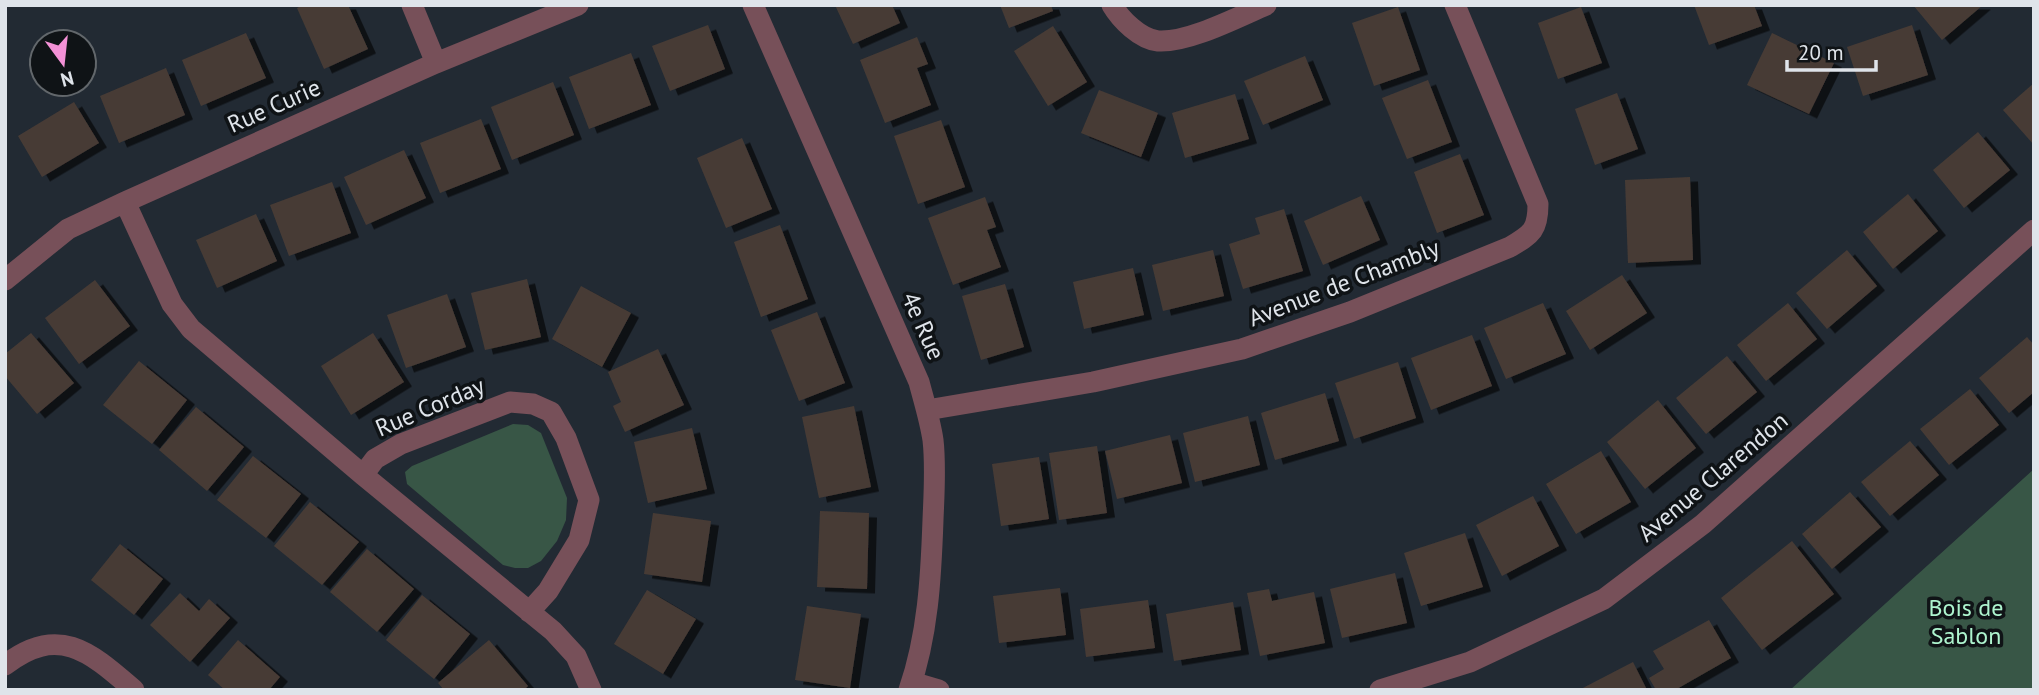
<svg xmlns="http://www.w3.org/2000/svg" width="2039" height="695" font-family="'PT Sans',sans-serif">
  <defs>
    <filter id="shadow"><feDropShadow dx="8" dy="4.5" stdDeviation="0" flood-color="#0009"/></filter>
  </defs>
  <rect width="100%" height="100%" fill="#222a33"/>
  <!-- green -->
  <path fill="#385646" d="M513,424L528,425L541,433L567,498L566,520L557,541L541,561L528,568H515L503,565L407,484L405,472L412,466Z
    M2034,469V690H1790Z"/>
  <!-- building -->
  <path fill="#473b35" filter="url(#shadow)" d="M303,5H348L368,49L324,69L297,8Z
    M835,5H892L900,23L853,44Z
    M1000,5H1051L1053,11L1009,28Z
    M1694,5H1754L1762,26L1709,45Z
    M1913,5H1983L1942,40Z
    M1398,7L1420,70L1374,86L1352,23Z
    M1581,7L1602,63L1558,79L1538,23Z
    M708,25L725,69L670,91L652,46Z
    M1912,25L1928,75L1863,96L1847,47Z
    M1053,26L1087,82L1048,106L1014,51Z
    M246,33L266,78L201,106L182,60Z
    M1772,33L1834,63L1809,114L1747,85Z
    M917,37L928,64L917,68L931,105L885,123L860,60Z
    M631,53L651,105L589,129L569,77Z
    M1305,56L1323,100L1263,125L1244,81Z
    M166,68L185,115L119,143L100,96Z
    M1428,80L1452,142L1407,159L1382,98Z
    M553,82L574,135L512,160L491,107Z
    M2034,83V145L2003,110Z
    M1099,90L1158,113L1141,157L1081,133Z
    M1617,93L1638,149L1595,165L1575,109Z
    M1235,94L1249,139L1185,158L1172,113Z
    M74,102L99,143L42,177L18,136Z
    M481,119L501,169L440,193L420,143Z
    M941,120L965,187L918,204L894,136Z
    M1978,132L2010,170L1964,208L1933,170Z
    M742,138L772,209L726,228L697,158Z
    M404,150L426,198L366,225L344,177Z
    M1460,154L1484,215L1437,233L1414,172Z
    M1690,177L1693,260L1628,263L1625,180Z
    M332,182L351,233L289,256L270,205Z
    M1908,194L1938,231L1893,269L1863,232Z
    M1361,196L1380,240L1323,265L1304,221Z
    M985,197L996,227L987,230L1001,267L953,285L928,218Z
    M1284,209L1303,271L1243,289L1229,244L1260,234L1255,218Z
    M256,214L277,261L217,288L196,240Z
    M780,225L808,299L761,317L734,242Z
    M1213,250L1224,296L1163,311L1152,265Z
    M1847,250L1877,286L1827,329L1796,293Z
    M1133,268L1144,315L1084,329L1073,282Z
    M1622,275L1647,313L1590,350L1566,311Z
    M527,279L541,337L485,350L471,293Z
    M95,280L130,326L79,364L45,318Z
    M1005,284L1024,347L981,360L962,296Z
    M581,286L631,313L602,367L552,339Z
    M447,294L466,347L406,368L387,315Z
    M1543,303L1566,354L1506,379L1484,328Z
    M1788,303L1817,339L1766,381L1737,345Z
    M817,312L845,383L799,401L771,330Z
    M31,333L74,383L37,414L5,376V354Z
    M373,333L404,382L351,415L321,366Z
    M1472,335L1492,386L1431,410L1411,358Z
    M2027,337L2034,345V392L2009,413L1979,378Z
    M658,349L684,405L625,432L613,406L621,402L608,372Z
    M1727,356L1757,392L1706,434L1676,398Z
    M139,361L187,400L152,444L103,405Z
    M1398,362L1416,418L1354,439L1335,383Z
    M1970,389L1999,425L1949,465L1920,429Z
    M1325,393L1339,441L1275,460L1261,413Z
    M1658,400L1696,448L1645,489L1607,442Z
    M854,406L871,487L819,498L802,417Z
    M196,407L244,447L207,491L159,450Z
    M1248,416L1260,465L1195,482L1183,433Z
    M692,428L707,489L648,503L634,442Z
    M1170,435L1182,483L1117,499L1105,451Z
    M1910,441L1939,475L1890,516L1861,482Z
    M1097,446L1107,513L1059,520L1049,453Z
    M1601,451L1631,502L1576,534L1546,484Z
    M253,456L301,494L266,538L217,500Z
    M1039,457L1049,519L1001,526L992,464Z
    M1850,492L1881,527L1832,569L1802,534Z
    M1533,496L1559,546L1502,576L1476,525Z
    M310,502L359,542L322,585L274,546Z
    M820,511L869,513L867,589L817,587Z
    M653,513L711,521L702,582L644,574Z
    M1465,533L1483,587L1421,606L1404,553Z
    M1792,541L1834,594L1762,650L1721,598Z
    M120,544L163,579L134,615L91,580Z
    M367,549L414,589L377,632L330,592Z
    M1395,573L1407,623L1342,638L1330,589Z
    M1060,588L1066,635L999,643L993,596Z
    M1269,589L1272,601L1314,592L1325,643L1260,656L1247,593Z
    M647,590L696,619L663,674L614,644Z
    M180,593L199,611L209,599L230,618L190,662L150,625Z
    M422,595L470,634L434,679L386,640Z
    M1148,600L1155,648L1086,657L1080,609Z
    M1233,602L1241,650L1174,661L1166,614Z
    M807,606L861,614L850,688L795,680Z
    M1709,620L1731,658L1675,690H1656L1649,678L1664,669L1653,651Z
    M238,640L280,677L269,690H225L208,675Z
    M489,640L528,686L524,690H444L438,683Z
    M1633,662L1647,690H1579Z"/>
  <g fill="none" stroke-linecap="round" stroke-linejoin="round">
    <!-- minor -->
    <path stroke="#775059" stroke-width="21" d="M412,5L436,63
      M753,5L919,382C924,401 930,420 933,440C936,466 934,494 933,520C931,577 928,635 909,690
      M1112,5C1121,20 1140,39 1158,41C1188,43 1238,17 1266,5
      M125,202L172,304L191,329L363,475L553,631L576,656L591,690
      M5,280L68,229L125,202L436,63L578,5
      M927,410L1093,382L1242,349L1350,312L1510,247C1532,234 1538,230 1538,204L1455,5
      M363,475L375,459L401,444L510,402L533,404L551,412L566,438L589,500L579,540L548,591L529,612
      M5,665C59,623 91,653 134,690
      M912,682L939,690
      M1380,690L1470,662L1604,599L1703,524L2034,230"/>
  </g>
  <g text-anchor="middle" stroke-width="7" stroke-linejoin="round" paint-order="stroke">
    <!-- street labels -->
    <g font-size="24" fill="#dfe4ea" stroke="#0f1316">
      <text transform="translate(274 106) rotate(-24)" y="8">Rue Curie</text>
      <text transform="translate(1344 283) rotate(-21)" y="8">Avenue de Chambly</text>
      <text transform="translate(923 326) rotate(66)" y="8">4e Rue</text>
      <text transform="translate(430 407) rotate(-23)" y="8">Rue Corday</text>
      <text transform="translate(1713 477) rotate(-40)" y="8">Avenue Clarendon</text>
    </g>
    <!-- park labels -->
    <g font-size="24" fill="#aef5cf" stroke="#0f1316">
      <text x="1966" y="616">Bois de<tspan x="1966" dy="28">Sablon</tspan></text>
    </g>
  </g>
  <!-- border -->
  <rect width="2039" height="695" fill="none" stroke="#dfe4ea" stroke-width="14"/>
  <!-- north arrow -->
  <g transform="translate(63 63) rotate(165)"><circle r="33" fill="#0f1316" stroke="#62676b" stroke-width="2"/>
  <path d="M0-5L12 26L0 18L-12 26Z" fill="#f391d6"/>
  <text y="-10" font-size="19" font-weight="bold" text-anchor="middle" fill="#dfe4ea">N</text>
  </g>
  <!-- scale -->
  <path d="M1787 60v10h89v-10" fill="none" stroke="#dfe4ea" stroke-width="3.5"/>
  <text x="1798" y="60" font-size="21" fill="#dfe4ea" stroke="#0f1316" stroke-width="5" paint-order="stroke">20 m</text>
</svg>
